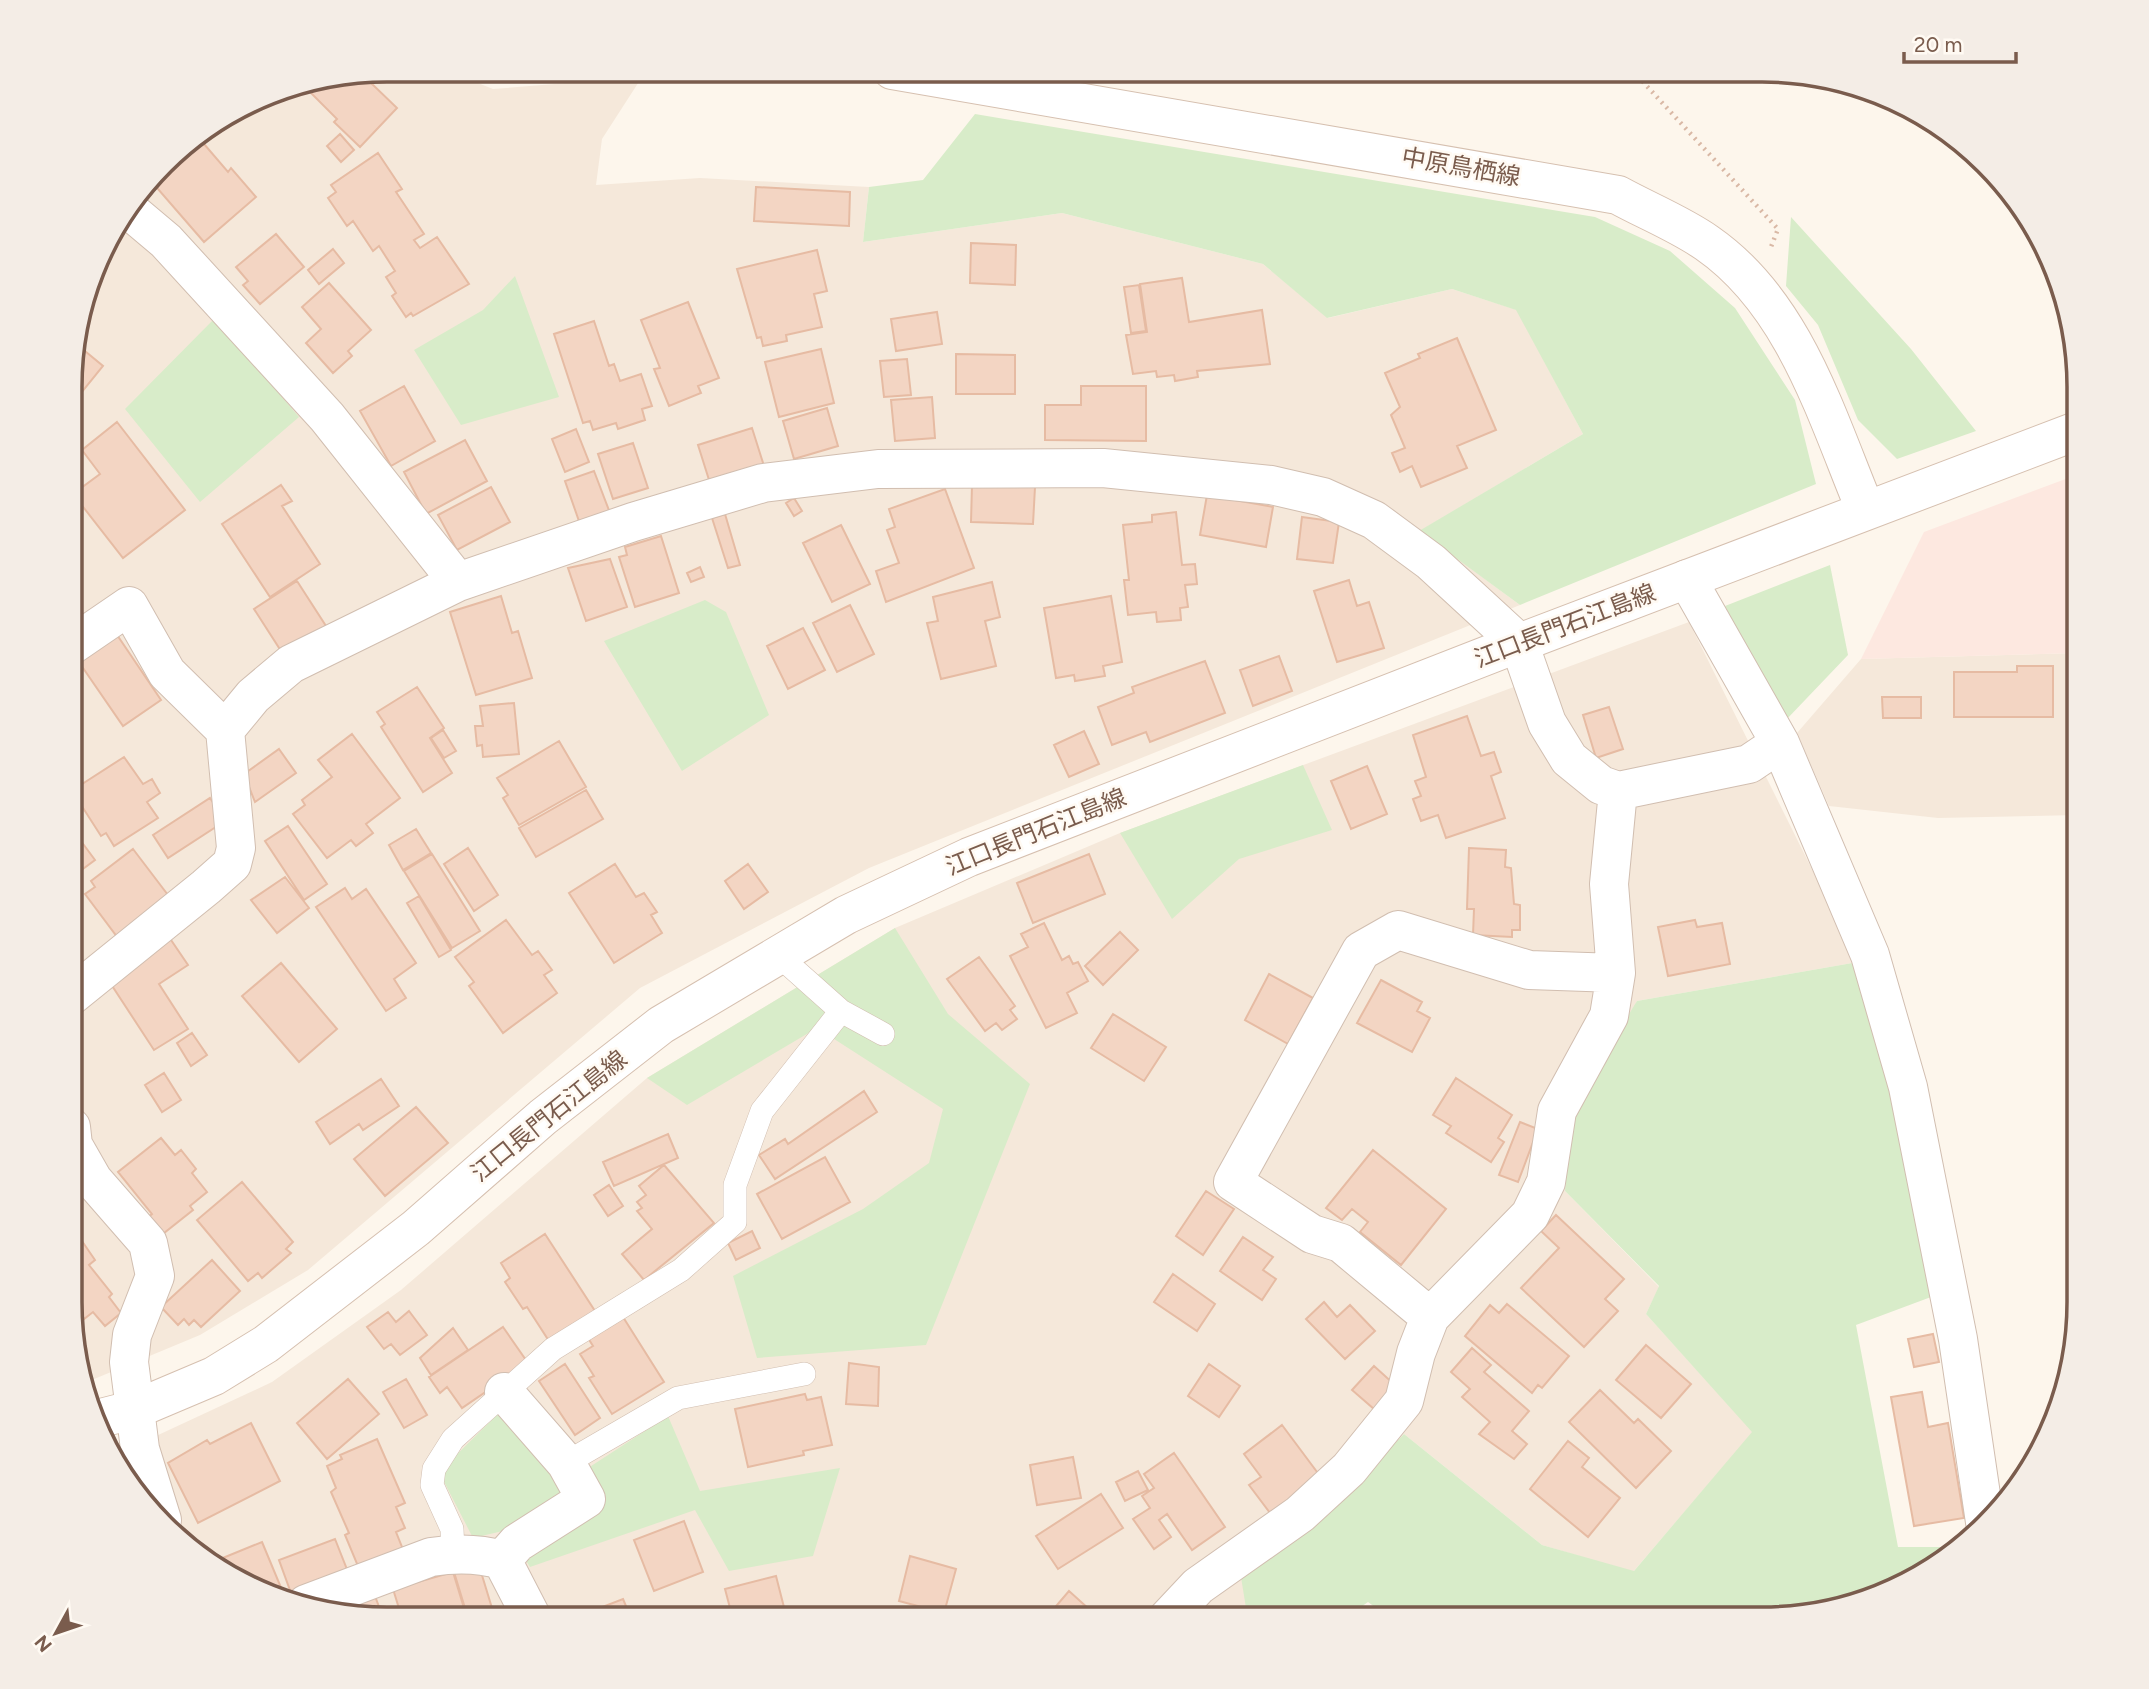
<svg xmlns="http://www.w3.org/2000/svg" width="2149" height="1689" font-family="Figtree,'Noto Sans JP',sans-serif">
  <rect width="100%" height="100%" fill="#fdf6ec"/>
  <!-- residential -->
  <path fill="#f5e8da" d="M387,70H445L493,89L642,77L602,139L596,185L700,178L869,187L863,242L1062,213L1263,264L1328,318L1452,289L1517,310L1583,434L1420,531L1520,605L869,868L640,988L308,1270L200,1335L87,1382L71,1323L73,345L112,229L178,148L285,87Z
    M1689,622L1858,962L1637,1001L1565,1191L1659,1287L1646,1314L1753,1432L1633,1572L1542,1545L1404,1434L1246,1608L1266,1619L367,1618L266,1595L178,1540L113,1456L272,1382L401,1290L647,1078L895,928L1120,833Z
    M2079,653V815L1938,818L1829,806L1797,733L1861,659Z"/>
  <!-- commercial -->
  <path fill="#fde8e0" d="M2079,474V653L1861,659L1924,532Z"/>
  <!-- green -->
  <path fill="#d8ecc9" d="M975,114L1595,217L1670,251L1735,308L1795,400L1816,484L1520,605L1419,531L1583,434L1516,310L1452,289L1327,318L1263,264L1062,213L863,242L869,187L923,180Z
    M1791,217L1911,349L1976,431L1897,459L1858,420L1818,325L1786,286Z
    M515,276L559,397L461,425L414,350L483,310Z
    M215,318L299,417L200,502L125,409Z
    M1830,565L1848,655L1785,721L1725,606Z
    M705,600L726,612L769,715L682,771L604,641Z
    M1303,765L1332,830L1239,859L1172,919L1120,833Z
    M895,928L948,1014L1030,1084L926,1345L757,1358L733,1276L863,1209L929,1163L943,1109L817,1028L687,1105L647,1078Z
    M1858,962L1896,1088L1931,1297L1856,1325L1898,1547H1950L1884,1595L1762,1619H1391L1368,1602L1344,1619H1266L1246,1608L1240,1571L1328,1512L1404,1434L1542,1545L1634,1571L1752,1432L1646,1314L1659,1286L1565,1191L1571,1108L1637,1001Z
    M503,1409L565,1483L668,1416L700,1491L840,1468L813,1556L729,1571L695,1510L530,1567L507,1530L473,1538L439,1472Z"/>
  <!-- building -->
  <path fill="#f3d5c3" stroke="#e6bba3" stroke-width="2" d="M375,72L378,76L371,83L397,108L360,147L334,122L337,119L307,89L314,82Z
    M340,134L354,150L341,162L327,146Z
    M198,137L228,172L231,168L256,197L204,242L151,181L178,148Z
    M378,153L402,189L396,192L424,234L414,240L420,248L437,237L469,284L413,316L411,313L406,317L392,296L396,293L386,277L395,271L379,246L373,251L353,221L347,226L328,198L336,192L331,185Z
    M756,187L850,192L849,226L754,221Z
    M276,234L304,267L260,304L243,285L248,281L236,267Z
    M971,243L1016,245L1015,285L970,283Z
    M333,249L344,263L319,284L308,270Z
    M817,250L827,291L814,294L822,327L786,335L787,341L763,346L761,337L757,338L737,269Z
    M97,274L102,279L91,291Z
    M1182,278L1189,322L1262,310L1270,364L1197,371L1198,377L1175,381L1174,375L1157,377L1156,371L1133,374L1126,335L1147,332L1140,284Z
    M329,283L371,330L348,351L352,356L333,373L306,343L321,329L302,307Z
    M1139,285L1146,331L1131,333L1124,287Z
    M688,302L719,378L698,386L701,393L669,406L654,369L660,368L641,320Z
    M937,312L942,344L896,351L891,319Z
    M594,321L609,366L614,364L620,381L641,374L652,406L642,409L645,420L618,429L616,423L593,430L590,421L583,423L554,334Z
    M1457,338L1496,430L1457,446L1467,468L1421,487L1412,466L1400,472L1392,453L1405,448L1391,415L1400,407L1385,373L1420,358L1418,354Z
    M74,342L103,366L73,403V345Z
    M821,349L834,403L779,417L765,362Z
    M956,354L1015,355V394H956Z
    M907,359L911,395L884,397L880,361Z
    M404,386L435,441L391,466L360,411Z
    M1081,386H1146V441L1045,440V405H1081Z
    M932,397L935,438L895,441L891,400Z
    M827,408L838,446L794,459L783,421Z
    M117,422L185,510L123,558L73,494L100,474L82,450Z
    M752,428L764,466L710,483L698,445Z
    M576,429L589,462L565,472L552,439Z
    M465,440L487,481L426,514L404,472Z
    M633,443L648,488L613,499L598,454Z
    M594,471L610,513L580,524L565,481Z
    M281,485L292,501L282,506L320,564L270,597L222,524Z
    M972,485L1035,487L1033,524L971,522Z
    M491,487L510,522L457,550L438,515Z
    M945,489L974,568L886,602L876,571L899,563L887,530L895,527L889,509Z
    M1207,495L1273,507L1266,547L1200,535Z
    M794,498L802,511L794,516L786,503Z
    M1176,512L1182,565L1195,564L1197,584L1185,585L1188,607L1180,608L1181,620L1157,622L1156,612L1128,615L1124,580H1129L1123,525L1152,522V515Z
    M725,514L740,565L728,568L712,518Z
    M1302,517L1339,522L1333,563L1297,559Z
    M841,525L870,584L832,602L803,543Z
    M661,536L679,593L635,607L619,557L627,555L625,547Z
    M610,559L627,607L586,621L568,568Z
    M700,567L704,577L691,582L687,573Z
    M1349,580L1357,606L1369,602L1384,648L1337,662L1314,591Z
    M297,581L326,626L283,654L254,609Z
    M992,582L1000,617L985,621L996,666L941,679L927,623L938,621L933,597Z
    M501,596L512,633L518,631L532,678L476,695L450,612Z
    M1111,596L1122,662L1103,666L1105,676L1075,681L1074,675L1056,678L1044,608Z
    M850,605L874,654L837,672L813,623Z
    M109,623L161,700L123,726L72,652Z
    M803,628L825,670L788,689L767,646Z
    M1279,656L1292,691L1253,706L1240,670Z
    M1205,661L1225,713L1150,742L1146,732L1112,745L1098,707L1134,693L1132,687Z
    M2017,666H2053V717H1954V672H2017Z
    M417,687L444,728L430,738L452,773L423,792L381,727L385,724L377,712Z
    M1882,697H1921V718H1883Z
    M514,703L519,754L483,757L482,745L477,746L475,726H483L480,706Z
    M1609,707L1623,749L1596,758L1583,715Z
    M1467,716L1481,756L1494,752L1501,772L1491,776L1505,818L1446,838L1438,815L1421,821L1413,799L1421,796L1415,781L1426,777L1413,735Z
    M443,730L456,751L444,758L431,738Z
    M1084,731L1099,764L1069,777L1054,745Z
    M352,734L400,798L366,824L373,833L356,846L351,840L327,858L293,814L305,805L302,800L332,777L318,760Z
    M559,741L586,787L519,825L503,798L508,795L497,778Z
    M279,749L296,773L255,802L244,774Z
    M124,757L143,784L152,779L160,793L147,802L158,818L114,846L106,833L101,836L76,797L80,794L76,788Z
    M1367,766L1387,814L1351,829L1331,781Z
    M586,790L603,819L536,857L519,828Z
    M210,798L225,821L168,858L153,835Z
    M288,826L327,884L304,900L265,841Z
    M416,829L431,853L403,870L389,845Z
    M75,833L95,860L76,874L72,868V835Z
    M468,848L498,895L474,911L444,864Z
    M1469,848L1506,850L1505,867L1511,868L1514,904L1520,905V930H1512V937L1473,935L1474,909H1467Z
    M133,849L171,899L118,938L85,894L95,887L91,881Z
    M432,854L480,931L452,948L404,871Z
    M1089,854L1105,894L1033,923L1017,883Z
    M615,864L636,897L644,893L657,912L651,915L662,933L614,963L569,893Z
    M748,864L768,892L744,909L725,881Z
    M285,877L309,908L277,933L251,900Z
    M345,888L352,899L366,889L416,963L394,979L406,998L386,1011L316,907Z
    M419,896L451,950L439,957L407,903Z
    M506,920L532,955L538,951L552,970L544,975L557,993L503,1033L469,986L474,982L455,957Z
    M1695,920L1697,927L1722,923L1730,964L1668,976L1658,927Z
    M1044,923L1062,960L1069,956L1073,964L1078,962L1088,981L1067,993L1077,1013L1046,1028L1010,956L1028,947L1021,934Z
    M1120,932L1138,950L1103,985L1085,966Z
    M169,937L188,965L159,984L188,1029L154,1050L107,978Z
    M979,957L1015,1006L1010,1010L1017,1019L1002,1030L996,1023L985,1031L947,979Z
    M281,963L337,1029L299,1062L242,996Z
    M1269,974L1313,998L1288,1044L1245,1020Z
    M1381,980L1422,1002L1417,1011L1430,1018L1412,1052L1357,1023Z
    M1113,1014L1166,1047L1144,1081L1091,1048Z
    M192,1033L207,1055L191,1066L177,1043Z
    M164,1073L181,1100L162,1112L145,1085Z
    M1456,1078L1512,1115L1498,1138L1504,1142L1491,1162L1446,1133L1451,1126L1433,1115Z
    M381,1079L399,1106L363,1130L359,1124L330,1144L316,1122Z
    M864,1091L877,1112L775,1179L759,1155L785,1139L788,1144Z
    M416,1107L448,1143L385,1196L354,1159Z
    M1520,1122L1538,1129L1518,1182L1499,1175Z
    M668,1134L678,1158L614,1186L603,1162Z
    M161,1138L175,1155L181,1150L196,1169L192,1173L207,1192L190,1206L193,1210L159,1237L146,1219L152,1214L118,1172Z
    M1373,1150L1446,1209L1401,1265L1360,1232L1368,1222L1352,1209L1342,1220L1326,1208Z
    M825,1157L850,1202L782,1239L757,1194Z
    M664,1165L714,1223L644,1280L622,1254L652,1229L637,1211L642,1208L637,1202L646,1195L639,1186Z
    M242,1182L293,1242L286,1249L291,1253L262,1278L258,1273L248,1281L197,1220Z
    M609,1185L623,1206L608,1216L594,1195Z
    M1206,1191L1234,1209L1203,1255L1176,1236Z
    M1556,1215L1624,1279L1605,1299L1618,1311L1584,1347L1521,1288L1559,1248L1541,1231Z
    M71,1225L95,1260L89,1265L112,1294L109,1297L121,1313L105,1326L93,1312L84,1319L71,1303Z
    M752,1231L760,1248L736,1260L728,1243Z
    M545,1234L595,1311L549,1341L527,1307L523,1309L505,1282L510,1278L501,1263Z
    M1243,1237L1273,1257L1263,1270L1276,1279L1262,1300L1220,1271Z
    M212,1260L240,1291L201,1327L194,1320L189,1325L184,1319L178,1325L161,1307Z
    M1173,1274L1215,1304L1197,1331L1154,1302Z
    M1324,1302L1337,1317L1350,1305L1375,1331L1345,1359L1306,1319Z
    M1507,1304L1569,1356L1542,1388L1538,1385L1532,1393L1465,1336L1490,1305L1499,1313Z
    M409,1311L427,1335L400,1355L391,1344L384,1349L367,1327L388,1312L396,1322Z
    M623,1317L664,1382L612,1414L589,1378L594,1376L580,1354L593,1346L588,1338Z
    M503,1327L528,1363L462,1408L447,1387L440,1393L429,1377Z
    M453,1328L468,1350L431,1375L420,1358Z
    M1933,1334L1939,1362L1914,1367L1908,1339Z
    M1646,1345L1691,1384L1661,1418L1616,1380Z
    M86,1346L89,1379H86L77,1347Z
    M1472,1348L1491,1365L1484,1372L1529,1411L1512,1431L1527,1444L1514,1459L1479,1434L1490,1422L1462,1397L1470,1389L1451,1372Z
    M849,1363L879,1367L878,1406L846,1404Z
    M565,1364L600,1418L575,1435L539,1381Z
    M1209,1364L1240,1386L1219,1417L1188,1396Z
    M1374,1366L1395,1385L1374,1409L1352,1390Z
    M348,1379L379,1414L327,1459L297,1423Z
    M406,1379L427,1415L404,1428L383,1392Z
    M1600,1390L1634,1423L1638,1419L1671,1451L1636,1488L1569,1422Z
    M1922,1392L1928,1427L1948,1423L1964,1518L1914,1526L1891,1397Z
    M805,1394L807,1400L821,1397L832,1445L803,1451L804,1455L748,1467L735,1409Z
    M251,1423L280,1481L198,1523L168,1463L207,1440L210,1444Z
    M1282,1425L1323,1480L1273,1517L1249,1485L1261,1477L1244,1454Z
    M377,1439L405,1503L396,1507L405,1528L396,1532L404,1552L360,1571L345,1535L349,1533L331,1492L336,1488L327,1466L342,1459L340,1455Z
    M1568,1441L1589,1458L1582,1467L1620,1498L1588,1537L1530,1489Z
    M1174,1453L1225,1527L1192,1550L1167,1514L1159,1520L1171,1537L1154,1549L1133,1519L1150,1508L1142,1496L1154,1488L1144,1474Z
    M1073,1457L1081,1498L1037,1505L1030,1465Z
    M1138,1471L1148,1490L1125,1501L1116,1482Z
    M1101,1494L1123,1528L1058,1569L1036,1536Z
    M684,1521L703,1572L654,1591L634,1540Z
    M335,1539L348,1572L291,1593L279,1560Z
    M262,1542L282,1590L268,1596L213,1562Z
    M910,1556L956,1569L944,1613L899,1601Z
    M453,1572L467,1618H402L393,1589Z
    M454,1572H481L495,1618H468Z
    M776,1576L787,1619H723L721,1610L730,1608L725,1589Z
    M1069,1591L1100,1619H1045Z
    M375,1596L382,1615L374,1618L359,1617L355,1603Z
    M623,1599L631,1618H574Z"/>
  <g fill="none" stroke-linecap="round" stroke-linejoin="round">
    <!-- service casing -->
    <g stroke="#d1beb0" stroke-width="24">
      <path id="service" d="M778,955L841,1011L883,1034
        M566,1463L678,1398L804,1374
        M453,1553L452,1529L432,1485L434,1469L453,1439L553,1349L681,1270L735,1222V1185L762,1111L841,1011"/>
    </g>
    <!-- minor casing -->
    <g stroke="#d1beb0" stroke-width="40">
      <path id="minor" d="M128,209L166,241L327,417L458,582
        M1687,579L1780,743L1870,955L1908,1087L1958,1339L1985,1522
        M225,730L253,696L291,664L458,582L633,522L763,483L878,469L1103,468L1271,485L1323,497L1374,520L1431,562L1519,643L1547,723L1569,759L1601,785L1618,791L1609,884L1616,973L1609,1016L1557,1111L1546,1182L1530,1215L1430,1317L1416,1353L1404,1401L1349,1469L1300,1514L1198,1586L1167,1619
        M1618,791L1749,764L1780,743
        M71,996L206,887L232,864L236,848L225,730L167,673L129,606L72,645
        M71,1127L73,1145L93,1180L148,1243L155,1276L132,1335L129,1362L140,1449L162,1520
        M1430,1317L1341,1243L1312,1234L1233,1182L1361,951L1398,930L1529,970L1616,973
        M502,1560L517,1543L586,1499L566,1463L504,1392
        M306,1604L431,1557C456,1553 478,1553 502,1560L532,1618"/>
    </g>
    <!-- secondary casing -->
    <g stroke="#d6c0b0" stroke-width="40">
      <path id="secondary" d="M892,70L1618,195C1647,211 1680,224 1707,243C1795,304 1827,418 1866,511
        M97,1419L136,1409L214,1376L266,1344L416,1228L543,1117L661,1025L846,915L969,857L1519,643L2079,430"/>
    </g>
    <!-- path -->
    <path stroke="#d9b8a5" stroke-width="4.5" stroke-dasharray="2 5" stroke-linecap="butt" d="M524,70L541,74L582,70
      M1633,71L1778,229L1771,247"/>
    <!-- service -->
    <use href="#service" stroke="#fff" stroke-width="23"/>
    <!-- minor -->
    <use href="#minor" stroke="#fff" stroke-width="38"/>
    <!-- secondary -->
    <use href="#secondary" stroke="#fff" stroke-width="38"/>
  </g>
  <g text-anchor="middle" stroke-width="5" stroke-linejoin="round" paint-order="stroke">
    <!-- street labels -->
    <g font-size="24" fill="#7a5c4d" stroke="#fffaf3">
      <text transform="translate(1461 167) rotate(10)" y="8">中原鳥栖線</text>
      <text transform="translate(1565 626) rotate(-21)" y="8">江口長門石江島線</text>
      <text transform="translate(1036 832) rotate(-22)" y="8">江口長門石江島線</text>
      <text transform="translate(549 1116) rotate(-39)" y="8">江口長門石江島線</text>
    </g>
  </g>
  <!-- crop -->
  <path d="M0 0H2149V1689H0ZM387 82H1762A305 305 0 0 1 2067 387V1302A305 305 0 0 1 1762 1607H387A305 305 0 0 1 82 1302V387A305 305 0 0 1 387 82Z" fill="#f4ede6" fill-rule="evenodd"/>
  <path fill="none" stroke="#7a5c4d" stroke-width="3.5" d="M387 82H1762A305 305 0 0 1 2067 387V1302A305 305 0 0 1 1762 1607H387A305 305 0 0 1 82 1302V387A305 305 0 0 1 387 82Z"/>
  <!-- north arrow -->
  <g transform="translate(56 1633) rotate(230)" stroke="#fffaf3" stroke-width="5" paint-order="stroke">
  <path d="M0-5L12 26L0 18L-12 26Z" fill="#7a5c4d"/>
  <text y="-10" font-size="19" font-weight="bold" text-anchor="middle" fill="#7a5c4d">N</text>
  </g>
  <!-- scale -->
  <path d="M1904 52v10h112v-10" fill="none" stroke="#7a5c4d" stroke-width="3.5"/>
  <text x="1914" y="52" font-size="21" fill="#7a5c4d" stroke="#fffaf3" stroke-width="5" paint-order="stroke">20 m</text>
</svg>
